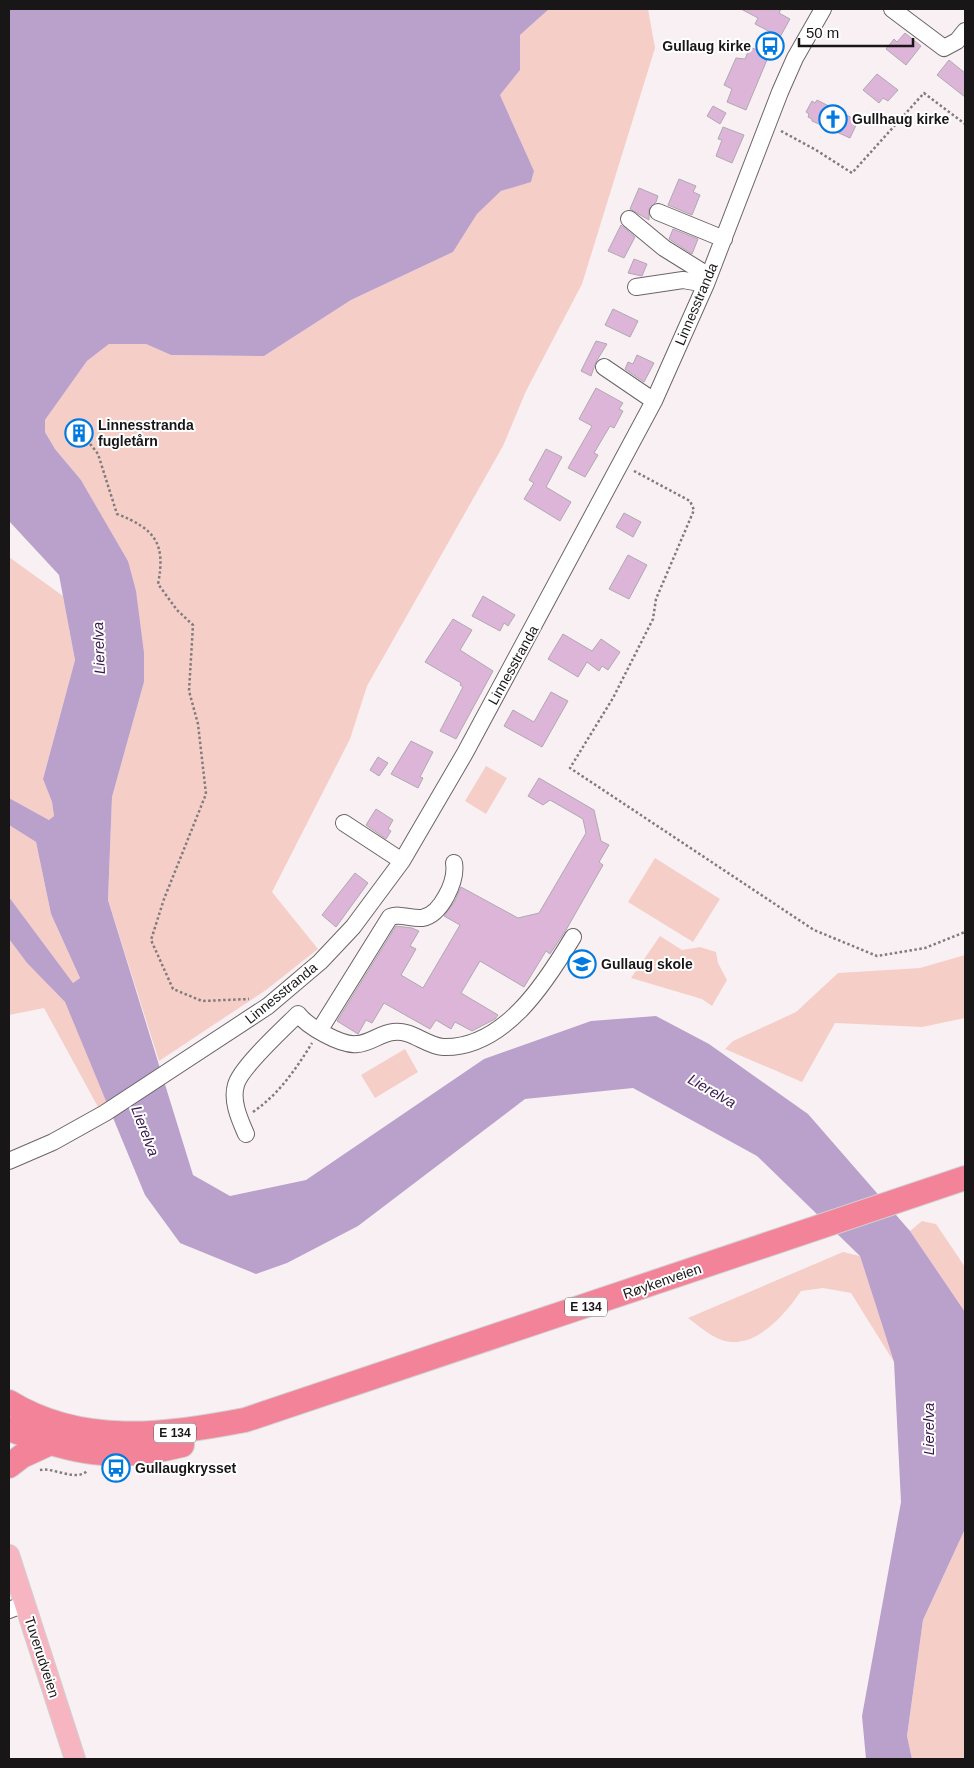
<svg xmlns="http://www.w3.org/2000/svg" width="974" height="1768" font-family="Arial,sans-serif">
  <rect width="100%" height="100%" fill="#f9f0f4"/>
  <!-- green -->
  <path fill="#f6cec8" d="M549,9H648L655,48L582,284L526,391L503,446L367,686L350,739L272,892L318,949L266,990L159,1061L108,900L112,797L144,682L128,561L81,480L55,449L45,432V420L87,361L109,344H146L171,355L264,356L351,300L453,252L477,214L501,191L531,181L534,171L500,95L520,70V35Z
    M9,557L63,596L75,660L43,779L52,802L54,816L49,820L9,798Z
    M486,766L507,778L486,814L465,801Z
    M9,825L36,842L51,914L80,978L73,983L9,897Z
    M655,858L720,899L693,942L628,902Z
    M660,936L682,950L700,947L716,952L718,963L727,980L712,1006L702,999L631,978Z
    M9,939L27,963L65,1002L107,1102L98,1107L44,1008L9,1015Z
    M965,955V1018L922,1027L835,1023L802,1082L725,1049L733,1041L796,1012L838,973L920,968Z
    M405,1049L418,1072L375,1098L361,1075Z
    M922,1221L936,1224L963,1264L965,1269V1312L910,1231Z
    M843,1252L860,1256L894,1362L851,1293L823,1288L801,1291C786,1313 761,1343 732,1342C717,1342 700,1327 688,1318Z
    M965,1529V1759H912L907,1736L923,1620Z"/>
  <!-- water -->
  <path fill="#b9a1cb" d="M9,9H549L520,35V70L500,95L534,171L531,182L501,191L477,214L453,252L351,300L264,356L171,355L146,344H109L87,361L45,420V432L55,449L81,480L128,561L136,591L144,653V682L112,797L108,900L193,1175L230,1196L306,1180L484,1059L591,1021L656,1016L709,1044L808,1114L910,1231L965,1312V1529L923,1620L907,1736L912,1759H866L862,1716L901,1502L894,1362L860,1256L757,1156L633,1088L525,1099L358,1226L287,1263L256,1274L180,1243L145,1195L65,1002L27,963L9,939V897L73,983L80,978L51,914L36,842L9,825V798L49,820L54,816L52,802L43,779L75,660L59,575L9,521Z"/>
  <!-- building -->
  <path fill="#ddb5d8" stroke="#b0a9af" d="M741,9H781L779,13L790,19L780,37L755,24L758,18Z
    M905,33L921,46L906,65L886,49L894,39L897,42Z
    M750,47L769,55L746,110L727,102L732,89L724,85L736,58L745,59Z
    M949,60L965,73V97L937,75Z
    M877,74L898,90L888,101L883,98L879,103L863,90Z
    M817,100L858,121L850,138L812,121V119L808,117L809,114L806,112L812,101L815,103Z
    M713,106L726,113L720,124L707,116Z
    M723,127L744,135L732,163L716,156L722,140L718,139Z
    M679,179L696,186L693,192L700,195L692,215L668,205Z
    M639,188L658,196L656,202L649,209V220L630,209Z
    M621,225L635,237L624,258L608,251Z
    M673,229L698,239L692,254L669,239Z
    M634,259L647,264L642,276L628,273Z
    M613,309L638,321L630,337L605,325Z
    M596,341L607,344L596,362L591,376L581,371Z
    M637,355L654,363L644,382L625,369L628,362L633,364Z
    M596,388L623,403L619,409L623,411L614,428L610,426L594,453L598,455L585,477L568,468L592,426L579,419Z
    M546,449L562,457L546,487L571,502L560,521L524,499L534,483L529,480Z
    M624,513L641,522L633,537L616,527Z
    M628,555L647,565L629,599L609,589Z
    M483,596L515,615L508,626L504,623L500,631L472,616Z
    M453,619L472,630L460,650L493,671L456,739L440,731L463,687L460,685L461,683L425,662Z
    M563,634L592,651L601,639L620,652L608,670L602,666L599,671L587,662L578,677L548,659Z
    M551,692L568,701L542,747L504,726L513,710L534,722Z
    M411,741L433,752L420,777L423,778L418,788L391,774Z
    M378,757L388,763L379,776L370,770Z
    M539,778L594,810L601,841L609,845L599,862L603,865L566,930L550,954L546,951L524,987L480,961L461,993L498,1015L495,1019L472,1031L455,1022L451,1029L436,1020L430,1029L384,1003L372,1023L366,1020L358,1034L337,1021L396,926L412,928L419,931L410,946L416,949L401,975L423,988L460,925L444,916L455,901L461,887L518,918L539,913L586,833L583,819L550,800L543,805L528,796Z
    M376,809L393,820L388,829L391,831L386,839L366,825Z
    M355,873L368,883L336,927L322,915Z"/>
  <g fill="none" stroke-linecap="round" stroke-linejoin="round">
    <!-- minor casing -->
    <g stroke="#6c6568" stroke-width="18">
      <path id="minor" d="M892,9L944,48L957,41L965,31
        M658,212L724,239
        M629,219L664,248L709,276
        M636,287L683,280L706,284
        M604,367L654,401
        M344,823L402,861
        M319,1031L390,917C400,913 411,919 422,918C441,915 457,881 454,863
        M246,1134C240,1120 231,1101 236,1085C240,1068 284,1028 298,1014C307,1026 341,1046 357,1044C369,1044 381,1033 393,1032C411,1029 426,1046 443,1047C504,1049 546,982 573,937
        M9,1161L53,1142L105,1113L268,1006L320,962L353,927L402,861L465,753L654,401L706,284L780,92L795,58L823,9
        M9,1610L25,1604"/>
    </g>
    <!-- major casing -->
    <g stroke="#d1d0d1" stroke-width="22">
      <path id="major" d="M9,1555L75,1759"/>
    </g>
    <!-- highway casing -->
    <g stroke="#d1d0d1" stroke-width="26">
      <path id="highway" d="M9,1402C82,1447 166,1435 245,1420L965,1178
        M9,1429C74,1453 114,1462 182,1445
        M9,1466L22,1456L48,1444"/>
    </g>
    <!-- path -->
    <path stroke="#807b7d" stroke-width="2.5" stroke-dasharray="2.5 2.5" stroke-linecap="butt" d="M781,131L816,150L852,173L924,93L965,124
      M84,436L98,454L117,514C155,529 166,543 158,584L177,610L193,625L189,691L198,724L206,794L164,899L151,940L173,989L202,1001L249,999
      M634,471L690,501L694,510L656,599L653,619L613,698L570,768L814,930L877,956L925,948L965,932
      M253,1112C279,1094 296,1069 312,1043
      M40,1470C54,1467 76,1482 87,1471"/>
    <!-- minor -->
    <use href="#minor" stroke="#fff" stroke-width="16"/>
    <!-- major -->
    <use href="#major" stroke="#f7b5c2" stroke-width="20"/>
    <!-- highway -->
    <use href="#highway" stroke="#f28399" stroke-width="24"/>
  </g>
  <!-- icons -->
  <defs>
    <g id="bus-ring" transform="scale(1.4375)"><circle r="9.5" fill="#fff" stroke="#0079e0" stroke-width="1.5"/><path d="M-5-6H5V4H4V6H2V4H-2V6H-4V4H-5ZM-3.5-4V0h7V-4ZM-3.5 1.2v1.5H-2V1.2ZM2 1.2v1.5H3.5V1.2Z" fill="#0079e0"/></g>
    <g id="church-ring" transform="scale(1.4375)"><circle r="9.5" fill="#fff" stroke="#0079e0" stroke-width="1.5"/><path d="M-1.2-6h2.4v3.5h3.3v2.4h-3.3V6h-2.4V-.1h-3.3v-2.4h3.3Z" fill="#0079e0"/></g>
    <g id="building-ring" transform="scale(1.4375)"><circle r="9.5" fill="#fff" stroke="#0079e0" stroke-width="1.5"/><path d="M-4-6H4V6H1V3H-1V6H-4ZM-2.5-4.3h1.7v1.8h-1.7ZM.8-4.3h1.7v1.8H.8ZM-2.5-1h1.7V.8h-1.7ZM.8-1h1.7V.8H.8Z" fill="#0079e0"/></g>
    <g id="school-ring" transform="scale(1.4375)"><circle r="9.5" fill="#fff" stroke="#0079e0" stroke-width="1.5"/><path d="M0-5L7-2L0 1L-7-2ZM-4 1L0 2.5L4 1V4Q0 6-4 4Z" fill="#0079e0"/></g>
  </defs>
  <g fill-rule="evenodd">
    <use href="#bus-ring" x="770" y="46"/>
    <use href="#church-ring" x="833" y="119"/>
    <use href="#building-ring" x="79" y="433"/>
    <use href="#school-ring" x="582" y="964"/>
    <use href="#bus-ring" x="116" y="1468"/>
  </g>
  <g text-anchor="middle" stroke-width="4" stroke-linejoin="round" paint-order="stroke">
    <!-- shield labels -->
    <g fill="#fff" stroke="#5e5c5d" stroke-width="1">
      <rect x="565" y="1297.5" width="42" height="19" rx="4"/>
      <rect x="154" y="1423.5" width="42" height="19" rx="4"/>
    </g>
    <g font-size="12" font-weight="bold" fill="#191617">
      <text x="586" y="1311">E 134</text>
      <text x="175" y="1437">E 134</text>
    </g>
    <!-- poi labels -->
    <g font-size="14" font-weight="bold" fill="#191617" stroke="#fff" text-anchor="start">
      <text x="751" y="51" text-anchor="end">Gullaug kirke</text>
      <text x="852" y="124">Gullhaug kirke</text>
      <text x="98" y="430">Linnesstranda<tspan x="98" dy="16">fugletårn</tspan></text>
      <text x="601" y="969">Gullaug skole</text>
      <text x="135" y="1473">Gullaugkrysset</text>
    </g>
    <!-- street labels -->
    <g font-size="14" fill="#191617" stroke="#fff">
      <text transform="translate(696 304) rotate(-67)" y="5">Linnesstranda</text>
      <text transform="translate(513 665) rotate(-61)" y="5">Linnesstranda</text>
      <text transform="translate(281 993) rotate(-39)" y="5">Linnesstranda</text>
      <text transform="translate(662 1281) rotate(-19)" y="5">Røykenveien</text>
      <text transform="translate(42 1657) rotate(72)" y="5">Tuverudveien</text>
    </g>
    <!-- water labels -->
    <g font-size="15" font-style="italic" fill="#39184b" stroke="#fff">
      <text transform="translate(99 648) rotate(-92)" y="5">Lierelva</text>
      <text transform="translate(712 1091) rotate(30)" y="5">Lierelva</text>
      <text transform="translate(145 1131) rotate(69)" y="5">Lierelva</text>
      <text transform="translate(929 1429) rotate(-90)" y="5">Lierelva</text>
    </g>
  </g>
  <!-- border -->
  <rect width="974" height="1768" fill="none" stroke="#191617" stroke-width="20"/>
  <!-- scale -->
  <path d="M799 38v8h114v-8" fill="none" stroke="#191617" stroke-width="2.5"/>
  <text x="806" y="38" font-size="15" fill="#191617" stroke="#ffffff" stroke-width="4" paint-order="stroke">50 m</text>
</svg>
